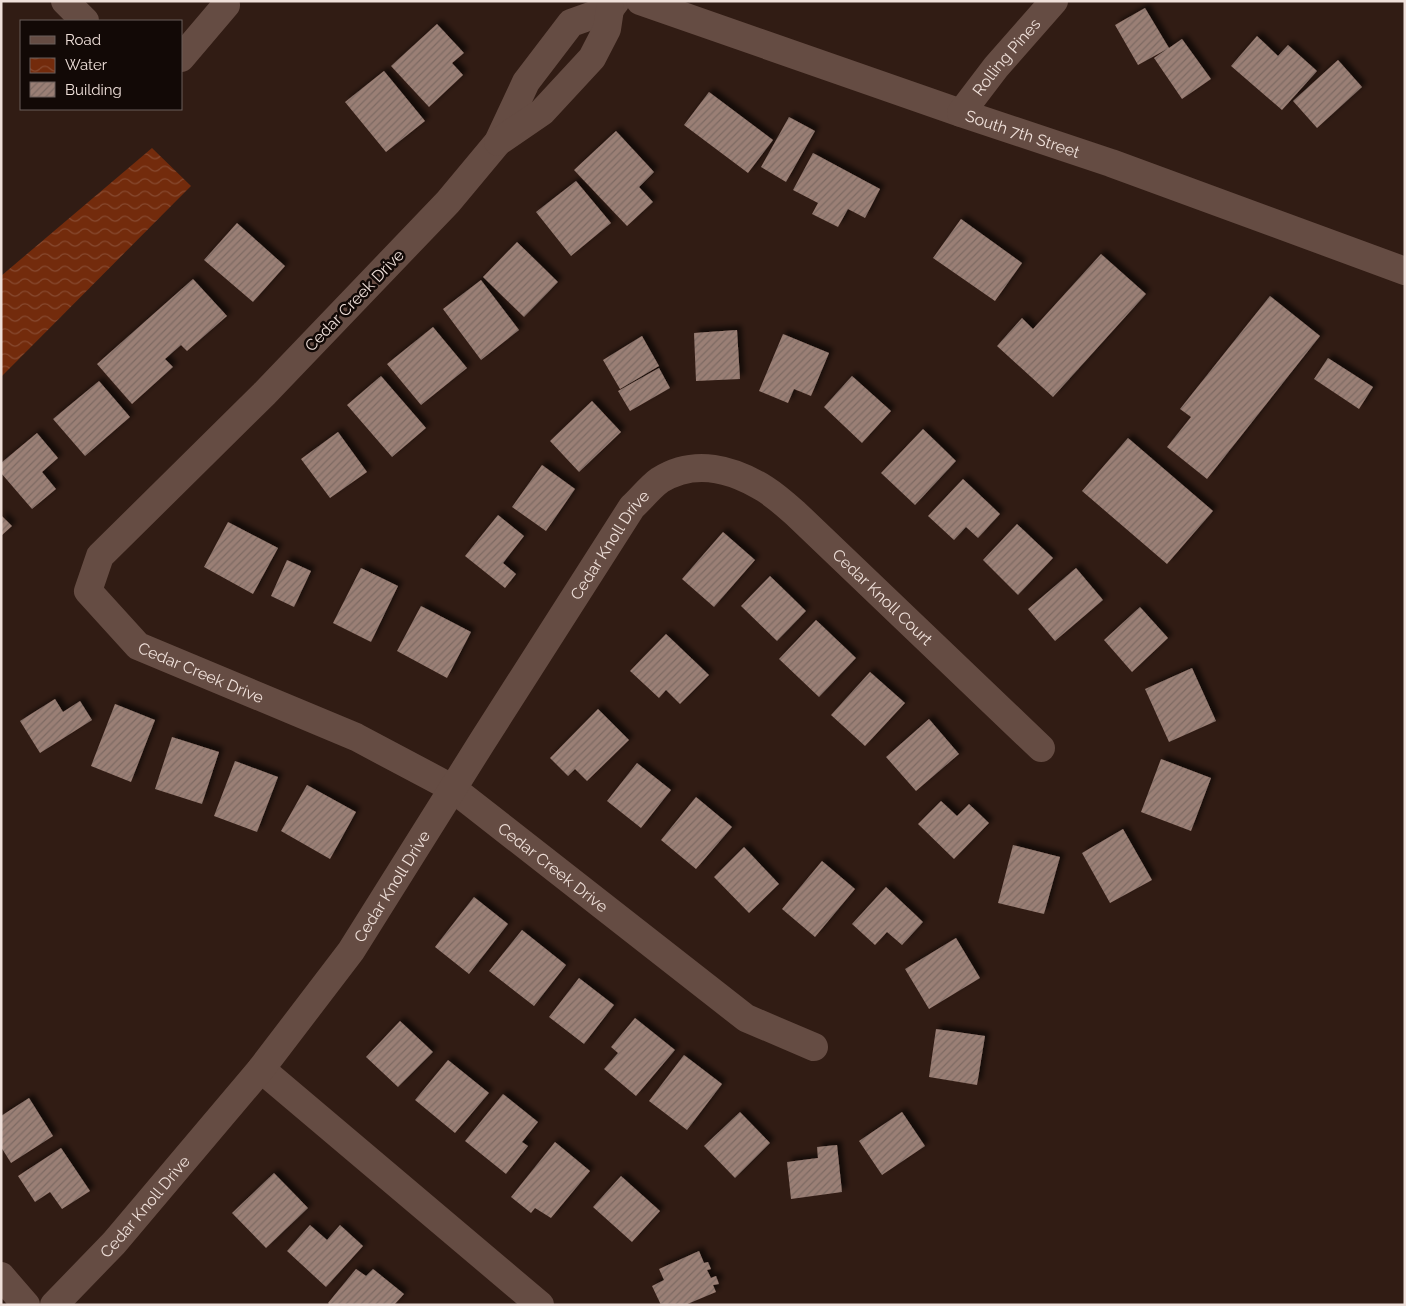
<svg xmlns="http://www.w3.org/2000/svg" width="1406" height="1306" font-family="Raleway,sans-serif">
  <defs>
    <pattern id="water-waves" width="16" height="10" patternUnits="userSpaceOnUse" patternTransform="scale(1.25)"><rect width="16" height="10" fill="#732b0c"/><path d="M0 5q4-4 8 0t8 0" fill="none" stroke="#87492f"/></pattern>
    <pattern id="building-hatch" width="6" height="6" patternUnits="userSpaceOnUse" patternTransform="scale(1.25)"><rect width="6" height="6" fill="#9a7f75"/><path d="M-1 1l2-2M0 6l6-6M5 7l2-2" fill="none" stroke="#7d6a63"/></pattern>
    <filter id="shadow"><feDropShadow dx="4.5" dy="-4.5" stdDeviation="2.5" flood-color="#0009"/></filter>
  </defs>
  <rect width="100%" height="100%" fill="#311c14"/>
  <!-- water -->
  <path fill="url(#water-waves)" d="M152,148L191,186L1,377V276Z"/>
  <!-- building -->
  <path fill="url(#building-hatch)" filter="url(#shadow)" d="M1145,8L1169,48L1182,39L1211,79L1182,99L1154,58L1167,49L1138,65L1115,25Z
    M437,24L464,53L452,63L463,75L429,107L391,66Z
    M1257,36L1278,56L1288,45L1317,71L1282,110L1231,66Z
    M1338,60L1362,87L1317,128L1293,101Z
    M384,71L425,121L386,152L345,102Z
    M709,92L773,140L748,173L684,125Z
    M789,117L815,131L786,182L761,167Z
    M616,131L654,172L639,187L653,202L627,226L574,170Z
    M813,153L880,189L865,218L848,209L838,227L812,214L818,203L793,190Z
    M576,181L611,223L571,256L536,212Z
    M961,219L1022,263L995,301L933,258Z
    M237,223L285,266L253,302L204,260Z
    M517,242L558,282L524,317L483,277Z
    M1101,254L1146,294L1053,397L997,346L1022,318L1033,329Z
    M193,279L227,316L187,351L181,345L165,359L173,367L132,404L97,364Z
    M481,280L519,330L481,360L443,309Z
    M1270,296L1320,336L1207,479L1167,447L1191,417L1180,409Z
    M433,327L467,368L421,405L387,364Z
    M737,330L740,379L696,381L694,333Z
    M783,334L829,353L811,396L794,389L788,403L759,391Z
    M642,336L659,366L620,389L603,360Z
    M1328,358L1373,387L1359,409L1314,379Z
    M659,368L670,388L630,411L618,391Z
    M381,376L426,428L392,457L347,405Z
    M852,376L891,411L862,443L824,407Z
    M99,381L130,417L85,456L53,419Z
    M592,401L621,432L579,472L550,441Z
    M923,429L956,461L915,505L881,473Z
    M338,432L367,472L330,498L301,459Z
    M37,433L58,458L42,472L56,489L32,509L1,473V463Z
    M1128,438L1213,511L1167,564L1082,491Z
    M542,465L575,489L546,531L512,507Z
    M963,479L1000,514L978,538L966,527L954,540L928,516Z
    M1,515L12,526L1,536Z
    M498,515L524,536L503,563L516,574L505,588L465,556Z
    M228,522L278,548L253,594L204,567Z
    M1017,524L1053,558L1018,595L983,560Z
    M723,532L755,560L714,607L682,579Z
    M287,560L311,571L294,607L271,596Z
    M361,568L398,586L371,642L333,623Z
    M1076,568L1103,600L1055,641L1028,609Z
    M770,576L806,611L777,641L741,606Z
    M421,606L471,632L447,678L397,651Z
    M1140,607L1168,638L1132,672L1104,640Z
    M816,620L856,658L819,697L779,659Z
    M666,634L709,675L680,704L666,690L659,698L630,671Z
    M1192,668L1216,721L1169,742L1145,689Z
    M870,672L905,703L865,746L831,715Z
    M55,699L63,712L80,701L92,720L40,753L20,721Z
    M115,704L155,720L131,782L91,766Z
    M598,709L629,740L587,781L575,769L568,776L550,758Z
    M929,719L959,754L916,791L886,757Z
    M172,737L219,752L202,804L155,789Z
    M1161,759L1211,778L1191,831L1141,812Z
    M235,761L278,777L257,832L214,816Z
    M637,763L671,790L641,828L607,801Z
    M307,785L356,812L330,859L281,831Z
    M696,797L732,827L696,869L661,840Z
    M941,801L957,816L969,804L989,823L954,859L918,824Z
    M1123,829L1152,880L1110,903L1082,853Z
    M1013,845L1060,857L1044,914L998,903Z
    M744,847L779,884L749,913L714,877Z
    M822,861L855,889L815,937L782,909Z
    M886,887L923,922L902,945L887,932L875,945L852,924Z
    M474,897L508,924L469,974L435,947Z
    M522,930L566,965L534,1006L489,971Z
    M956,938L980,978L929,1009L905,969Z
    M579,978L614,1005L584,1044L549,1017Z
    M635,1018L675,1050L636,1096L604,1069L618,1053L611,1047Z
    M400,1021L433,1052L398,1087L366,1057Z
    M936,1029L985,1036L977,1085L929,1077Z
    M684,1055L722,1084L687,1130L649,1101Z
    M448,1060L489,1093L455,1133L415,1100Z
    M503,1094L538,1122L522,1142L528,1146L506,1174L465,1141Z
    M29,1098L53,1136L11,1163L1,1147V1116Z
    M740,1112L770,1143L735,1178L704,1146Z
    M902,1112L925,1146L882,1175L859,1141Z
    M555,1142L590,1171L551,1218L535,1208L531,1213L511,1197Z
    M837,1145L842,1192L791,1199L787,1162L818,1158L817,1147Z
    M61,1148L90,1191L62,1209L50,1192L35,1202L18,1176Z
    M274,1173L308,1208L266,1248L232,1213Z
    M621,1176L660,1211L632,1242L593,1207Z
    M310,1225L327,1240L340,1225L363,1246L326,1287L287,1251Z
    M699,1251L704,1263L708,1262L711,1269L707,1270L711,1278L716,1276L719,1284L713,1285L716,1292L685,1305H661L652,1286L664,1280L659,1269Z
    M356,1269L366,1276L373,1269L404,1294L394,1305H330L328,1303Z"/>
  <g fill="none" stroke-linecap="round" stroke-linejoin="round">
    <!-- minor -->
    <g stroke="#654c43" stroke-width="28">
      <path d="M65,1L85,21"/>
      <path id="s1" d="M616,1L610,9L571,23L526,82L498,142L448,202L264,394L100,556L88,591L138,646L356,737L452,788L746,1018L814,1047"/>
      <path id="s2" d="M640,1L961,113L1111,163L1405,271"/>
      <path d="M181,58L226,5"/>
      <path id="s3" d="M961,113L996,67L1054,1"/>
      <path d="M498,142L542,112L592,58L607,29L610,9"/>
      <path d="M261,1069L540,1305"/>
      <path d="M1,1276L26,1305"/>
      <path id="s4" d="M54,1305L114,1243L261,1069L351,951L482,742L632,507C641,499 650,487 660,480C695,458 733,469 765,489C776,496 786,505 795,513L1041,748"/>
    </g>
  </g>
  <g text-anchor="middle" stroke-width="5" stroke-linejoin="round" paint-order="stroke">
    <!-- street labels -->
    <g font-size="16" fill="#efe0da" stroke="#120906">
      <text dy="6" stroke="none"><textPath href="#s3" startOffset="72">Rolling Pines</textPath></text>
      <text dy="6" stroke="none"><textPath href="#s2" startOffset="405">South 7th Street</textPath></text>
      <text transform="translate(354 300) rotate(-46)" y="6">Cedar Creek Drive</text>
      <text dy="6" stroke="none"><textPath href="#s4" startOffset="944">Cedar Knoll Drive</textPath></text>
      <text dy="6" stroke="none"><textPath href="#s4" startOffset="1298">Cedar Knoll Court</textPath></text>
      <text dy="6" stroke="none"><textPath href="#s1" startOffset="946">Cedar Creek Drive</textPath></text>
      <text dy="6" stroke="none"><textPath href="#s1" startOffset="1351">Cedar Creek Drive</textPath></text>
      <text dy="6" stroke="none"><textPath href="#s4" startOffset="539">Cedar Knoll Drive</textPath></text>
      <text dy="6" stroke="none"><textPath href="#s4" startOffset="134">Cedar Knoll Drive</textPath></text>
    </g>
  </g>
  <!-- border -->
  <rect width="1406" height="1306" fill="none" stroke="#efe0da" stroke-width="5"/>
  <!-- legend -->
  <rect x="20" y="20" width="162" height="90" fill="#120906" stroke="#6a5f5b"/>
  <rect x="30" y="36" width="25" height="8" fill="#654c43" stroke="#6a5f5b"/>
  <text x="65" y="45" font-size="15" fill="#efe0da">Road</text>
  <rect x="30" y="58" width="25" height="15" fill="url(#water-waves)" stroke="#6a5f5b"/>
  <text x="65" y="70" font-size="15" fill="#efe0da">Water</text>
  <rect x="30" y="82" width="25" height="15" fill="url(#building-hatch)" stroke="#6a5f5b"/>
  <text x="65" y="95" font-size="15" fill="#efe0da">Building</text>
</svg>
